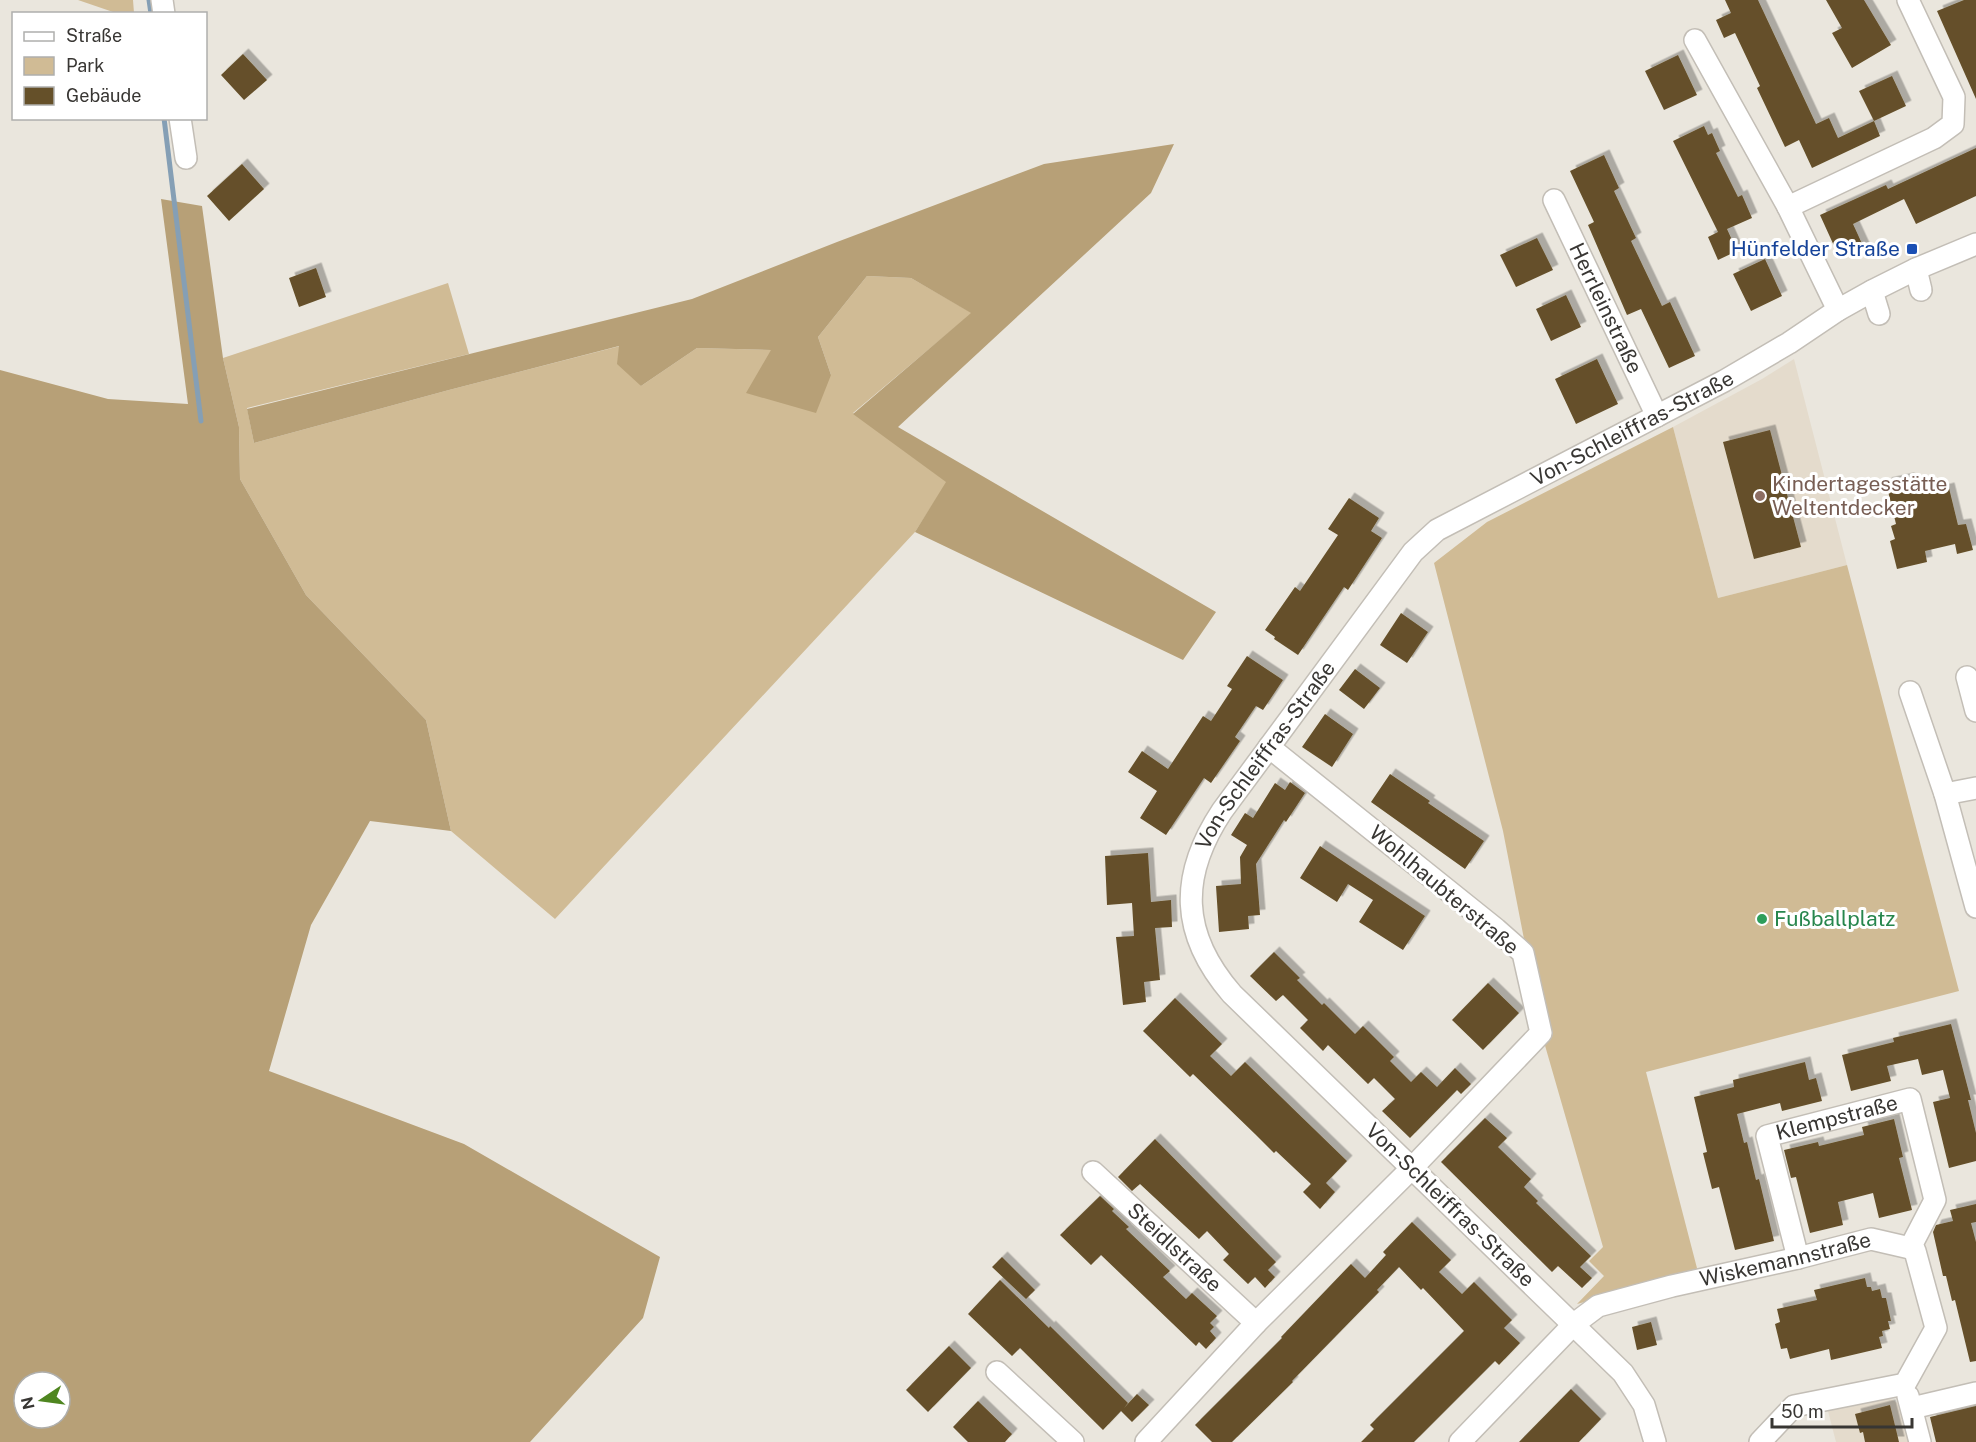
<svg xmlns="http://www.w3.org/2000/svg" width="1976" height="1442" font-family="'Public Sans',sans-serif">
  <defs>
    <filter id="shadow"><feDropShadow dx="5.5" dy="-5.5" stdDeviation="0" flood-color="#0004"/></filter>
  </defs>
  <rect width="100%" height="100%" fill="#eae6dd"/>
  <!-- built -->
  <path fill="#e4dbcc" d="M1794,359L1847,565L1718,598L1673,427L1762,379Z
    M1886,1396L1899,1404L1909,1442H1836L1828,1411Z"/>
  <!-- green -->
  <path fill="#d0bb95" d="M78,0H133L134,13H116Z
    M867,276L911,278L972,313L853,413L947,482L915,532L555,919L451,831L426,720L306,595L240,479L239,427L223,358L448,283L469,354L247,408L254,443L449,390L620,346L641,386L697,348L771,350L831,375L818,337Z
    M1673,427L1718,598L1847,565L1959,991L1646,1072L1698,1272L1577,1304L1604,1276L1589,1261L1603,1247L1544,1042L1503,831L1434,563L1487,522Z"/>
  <!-- forest -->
  <path fill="#b7a077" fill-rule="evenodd" d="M1174,144L1151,193L898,427L1216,612L1183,660L915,532L946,482L853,414L971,313L911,278L867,276L818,337L831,375L816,413L746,393L771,350L697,348L641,386L617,364L619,346L449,390L254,443L247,409L692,299L837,242L1044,164Z
    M161,199L202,206L223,358L239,427L240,479L306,595L426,720L451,831L370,821L311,925L269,1071L464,1144L660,1257L643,1318L530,1442H0V370L108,399L188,404ZM24,1382H60V1418H24Z"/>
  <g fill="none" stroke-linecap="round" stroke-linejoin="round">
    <!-- stream -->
    <path stroke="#859fb5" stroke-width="5" d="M149,0L151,14
      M164,118L201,421"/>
  </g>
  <!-- building -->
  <path fill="#655029" filter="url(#shadow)" d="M1725,0H1758L1816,124L1829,118L1838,138L1874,121L1880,136L1812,168L1799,140L1785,147L1757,88L1760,86L1735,33L1724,38L1716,20L1731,13Z
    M1826,0H1864L1891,45L1852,68L1832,33L1842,28Z
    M1964,0H1976V99L1937,11Z
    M243,54L267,80L244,100L221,75Z
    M1678,55L1697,95L1664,110L1645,71Z
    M1892,76L1906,106L1874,121L1859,91Z
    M1704,126L1708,135L1712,133L1720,151L1716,153L1738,197L1742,195L1752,218L1727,229L1737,251L1718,260L1708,237L1718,232L1673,141Z
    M1976,148V196L1916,224L1904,199L1853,224L1864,248L1840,259L1820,215L1886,185L1888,189Z
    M1604,155L1619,188L1614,191L1636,238L1631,241L1662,306L1670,302L1695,356L1669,368L1641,309L1627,315L1588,225L1594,222L1570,171Z
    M242,164L264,189L229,221L207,196Z
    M1537,238L1553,270L1516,287L1500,255Z
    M1765,259L1782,296L1751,311L1733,274Z
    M316,268L326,297L299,307L289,278Z
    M1566,295L1581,327L1551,341L1536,309Z
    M1597,359L1618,404L1576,424L1555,379Z
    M1770,430L1801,547L1754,559L1723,442Z
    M1909,478L1912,490L1931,485L1933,492L1949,488L1958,525L1966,524L1973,550L1957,554L1955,544L1925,551L1927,562L1897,569L1890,541L1895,539L1891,526L1896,524L1886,483Z
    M1349,498L1379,518L1371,531L1382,538L1348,590L1344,587L1298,655L1274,639L1275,637L1265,630L1295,587L1300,591L1338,535L1328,529Z
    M1401,613L1428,632L1407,663L1380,645Z
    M1247,656L1283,680L1263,710L1256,706L1235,737L1240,741L1211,783L1204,778L1166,835L1140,818L1157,791L1128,772L1142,751L1168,769L1203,716L1211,721L1232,689L1227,686Z
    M1355,669L1380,688L1364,709L1339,690Z
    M1325,714L1353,734L1332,767L1302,747Z
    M1390,774L1430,801L1428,803L1484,841L1465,869L1371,802Z
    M1290,782L1305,793L1286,822L1284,820L1256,864L1260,915L1248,916L1249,929L1219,932L1216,886L1241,884L1240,857L1247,845L1231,835L1245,813L1253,818L1275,783L1285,790Z
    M1320,846L1425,916L1403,950L1359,922L1373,900L1348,884L1337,902L1300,878Z
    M1148,853L1151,902L1171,900L1172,927L1155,928L1160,980L1144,982L1146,1002L1123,1005L1116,937L1134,936L1132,903L1107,905L1105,856Z
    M1274,952L1300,978L1297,980L1322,1005L1324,1003L1355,1034L1363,1026L1394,1057L1390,1061L1411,1082L1421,1072L1437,1087L1455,1068L1471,1084L1461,1094L1457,1090L1410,1138L1382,1111L1395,1099L1374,1078L1368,1084L1328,1045L1323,1051L1300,1028L1308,1020L1283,995L1276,1001L1250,976Z
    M1488,983L1519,1013L1483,1050L1452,1020Z
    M1175,998L1222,1044L1210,1056L1231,1076L1245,1062L1347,1161L1326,1183L1335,1192L1320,1209L1303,1192L1311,1184L1276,1151L1274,1153L1255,1134L1193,1074L1190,1077L1143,1031Z
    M1951,1024L1971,1100H1968L1976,1133V1161L1949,1168L1933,1102L1950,1098L1943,1070L1922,1075L1918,1059L1887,1066L1891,1081L1851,1091L1842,1055L1894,1042L1893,1038Z
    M1805,1062L1809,1080L1816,1078L1822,1101L1782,1111L1780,1103L1737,1114L1744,1143L1747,1142L1756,1180L1759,1179L1774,1241L1735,1250L1719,1187L1712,1189L1703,1153L1707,1152L1694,1097L1734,1087L1733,1080Z
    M1485,1118L1507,1138L1498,1147L1531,1179L1524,1187L1538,1201L1536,1203L1591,1256L1580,1267L1592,1278L1582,1288L1558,1266L1552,1272L1441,1162Z
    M1894,1119L1903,1157L1899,1158L1912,1210L1879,1218L1873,1193L1838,1202L1843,1225L1810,1233L1796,1177L1791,1178L1784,1150L1818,1142L1819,1146L1864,1135L1862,1127Z
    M1155,1139L1276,1262L1268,1270L1275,1277L1265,1288L1255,1277L1248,1284L1223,1260L1229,1254L1207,1231L1199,1239L1140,1184L1132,1191L1118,1177Z
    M1100,1196L1114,1209L1112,1211L1129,1227L1126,1229L1170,1271L1163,1277L1186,1299L1192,1293L1217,1316L1210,1323L1214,1327L1210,1331L1216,1338L1206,1349L1199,1342L1196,1346L1101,1255L1091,1265L1060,1235Z
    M1976,1204V1222L1971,1223L1976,1242V1361L1970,1362L1955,1300L1952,1301L1946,1276H1943L1933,1232L1936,1225L1953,1221L1950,1210Z
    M1412,1222L1451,1260L1439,1272L1462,1294L1474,1282L1512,1320L1504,1328L1520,1343L1499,1365L1495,1361L1414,1442H1361L1374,1429L1370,1425L1464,1331L1423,1288L1421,1290L1399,1267L1377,1290L1379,1292L1292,1381L1293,1382L1232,1442H1212L1195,1425L1282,1338L1281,1337L1351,1264L1365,1278L1386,1255L1383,1252Z
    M1002,1257L1035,1290L1026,1299L992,1267Z
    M1865,1278L1867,1287H1871L1872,1291L1880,1289L1882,1298H1886L1891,1321H1888L1890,1329L1882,1331L1883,1336L1879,1337L1882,1348L1831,1360L1829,1349L1790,1359L1787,1348L1781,1349L1775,1324L1780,1322L1777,1309L1817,1300L1814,1290Z
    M1000,1280L1049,1328L1050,1326L1128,1403L1124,1408L1137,1394L1149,1405L1132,1422L1121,1411L1103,1430L1020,1348L1012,1356L968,1314Z
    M1651,1322L1657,1345L1637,1350L1632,1327Z
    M949,1346L971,1368L928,1412L906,1390Z
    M1571,1389L1601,1419L1579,1442H1519Z
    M978,1401L1012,1434L1005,1442H968L953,1427Z
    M1890,1405L1899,1442H1865L1863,1432L1860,1433L1855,1414Z
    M1976,1406V1442H1936L1930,1417Z"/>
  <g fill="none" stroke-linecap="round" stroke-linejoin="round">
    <!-- minor casing -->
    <g stroke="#c3beb6" stroke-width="24">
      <g id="minor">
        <path d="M162,0L164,14"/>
        <path d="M1695,40L1788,207L1838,310"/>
        <path d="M180,118L186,158"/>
        <path id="s1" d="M1554,200L1657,416"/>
        <path d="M1788,207L1934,138L1953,124L1954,97L1908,0"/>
        <path d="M1916,269L1921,290"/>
        <path d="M1872,291L1879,314"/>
        <path d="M1967,677L1976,711"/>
        <path d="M1910,692L1945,794L1976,907"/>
        <path d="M1945,794L1976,788"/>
        <path id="s2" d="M1093,1172L1256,1323"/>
        <path id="s3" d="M1798,1258L1767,1136L1910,1099L1935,1200L1910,1248"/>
        <path d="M997,1372L1073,1442"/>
        <path d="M1908,1396L1920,1442"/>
        <path d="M1912,1408L1976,1393"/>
        <path d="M1146,1442L1256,1323L1412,1168L1541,1033L1523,953L1496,929L1269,747"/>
        <path id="s4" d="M1460,1442L1574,1324L1598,1306L1672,1286L1798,1258L1871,1239L1910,1248L1915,1251L1936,1328L1905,1384L1794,1406L1760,1442"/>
        <path id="s5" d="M1655,1442L1644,1405L1623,1373L1232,994C1180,934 1179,876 1222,811L1413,552L1437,530L1724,381L1789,343L1838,310L1872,291L1916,269L1976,244"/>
      </g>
    </g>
    <!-- minor -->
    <use href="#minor" stroke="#fff" stroke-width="21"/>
  </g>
  <!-- markers -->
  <rect fill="#1a4fb4" stroke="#fff" stroke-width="2" x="1906" y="243" width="12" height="12" rx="3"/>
  <circle fill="#8d6e63" stroke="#fff" stroke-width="2" cx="1760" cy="496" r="6"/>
  <circle fill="#2e9e5b" stroke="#fff" stroke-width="2" cx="1762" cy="919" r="6"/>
  <g text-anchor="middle" stroke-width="6" stroke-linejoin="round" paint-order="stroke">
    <!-- transit labels -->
    <g font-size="21" fill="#164399" stroke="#fff" text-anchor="end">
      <text x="1900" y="256">Hünfelder Straße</text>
    </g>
    <!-- street labels -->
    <g font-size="21" fill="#383633" stroke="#fff">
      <text dy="7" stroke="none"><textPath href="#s1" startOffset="120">Herrleinstraße</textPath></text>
      <text dy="7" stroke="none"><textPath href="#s5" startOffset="1396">Von-Schleiffras-Straße</textPath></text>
      <text dy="7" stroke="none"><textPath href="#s5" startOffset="892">Von-Schleiffras-Straße</textPath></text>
      <text transform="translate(1444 890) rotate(40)" y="7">Wohlhaubterstraße</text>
      <text dy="7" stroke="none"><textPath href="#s3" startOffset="198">Klempstraße</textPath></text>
      <text transform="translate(1450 1205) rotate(44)" y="7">Von-Schleiffras-Straße</text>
      <text dy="7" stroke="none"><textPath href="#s2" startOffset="111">Steidlstraße</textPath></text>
      <text dy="7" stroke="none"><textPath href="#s4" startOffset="387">Wiskemannstraße</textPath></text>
    </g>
    <!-- education labels -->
    <g font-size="21" fill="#785e54" stroke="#fff" text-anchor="start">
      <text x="1772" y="491">Kindertagesstätte<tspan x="1772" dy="24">Weltentdecker</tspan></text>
    </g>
    <!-- leisure labels -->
    <g font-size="21" fill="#27864d" stroke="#fff" text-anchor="start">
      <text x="1774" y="926">Fußballplatz</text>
    </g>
  </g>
  <!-- legend -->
  <rect x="12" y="12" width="195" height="108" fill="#ffffff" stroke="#afafad" stroke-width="1.5"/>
  <rect x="24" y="32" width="30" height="9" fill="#ffffff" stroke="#afafad" stroke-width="1.5"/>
  <text x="66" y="42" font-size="18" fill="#383633">Straße</text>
  <rect x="24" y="57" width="30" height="18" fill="#d0bb95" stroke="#afafad" stroke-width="1.5"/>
  <text x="66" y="72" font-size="18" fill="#383633">Park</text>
  <rect x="24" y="87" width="30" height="18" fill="#655029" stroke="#afafad" stroke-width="1.5"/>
  <text x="66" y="102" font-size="18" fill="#383633">Gebäude</text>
  <!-- north arrow -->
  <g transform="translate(42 1400) rotate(257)"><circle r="28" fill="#ffffff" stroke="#afafad" stroke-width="1.5"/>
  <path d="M0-4.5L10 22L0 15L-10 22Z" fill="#4f8620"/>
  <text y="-9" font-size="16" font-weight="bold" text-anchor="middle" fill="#383633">N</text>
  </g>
  <!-- scale -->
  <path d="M1772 1418v9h140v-9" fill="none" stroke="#383633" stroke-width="3"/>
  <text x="1781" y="1418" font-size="18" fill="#383633" stroke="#ffffff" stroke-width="4.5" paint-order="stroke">50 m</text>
</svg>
